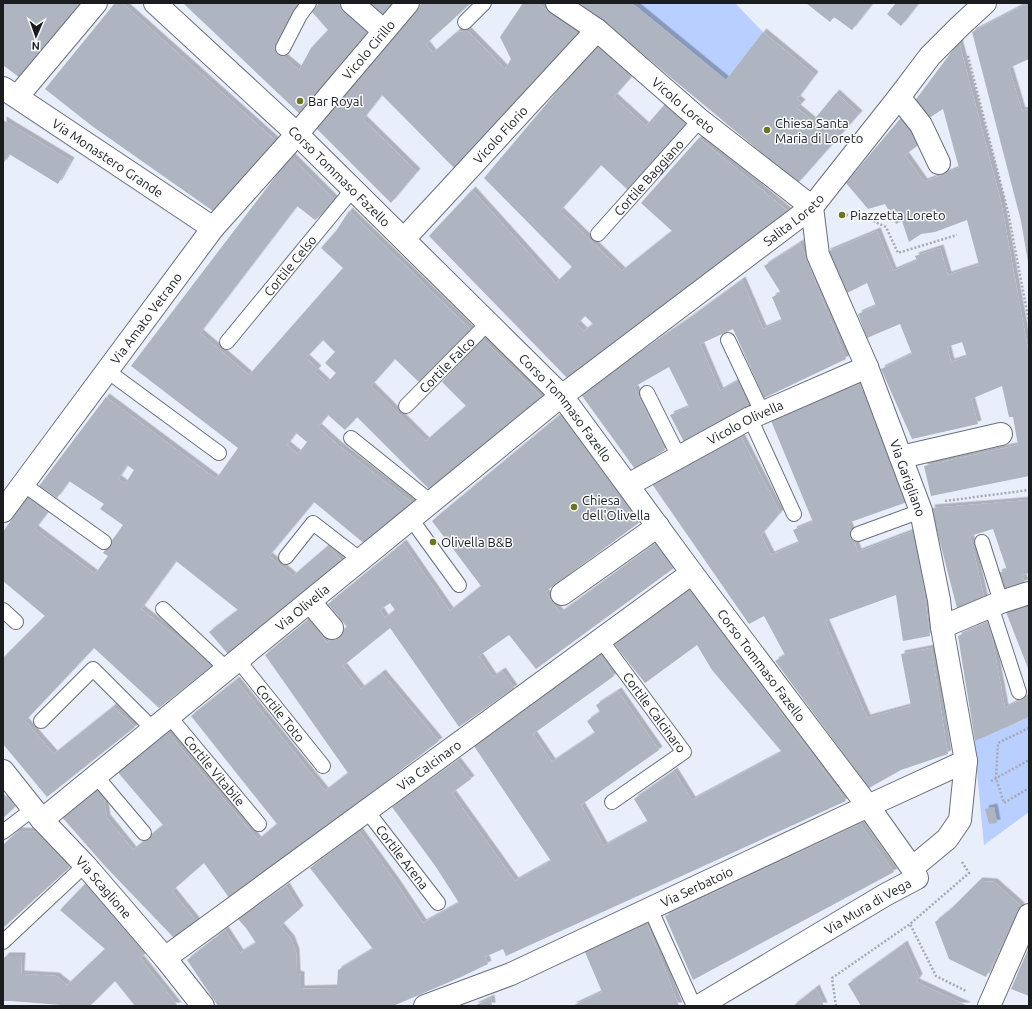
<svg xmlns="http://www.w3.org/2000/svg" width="1032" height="1009" font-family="Ubuntu,sans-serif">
  <defs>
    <filter id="shadow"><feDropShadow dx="3.5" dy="-3.5" stdDeviation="0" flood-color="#0004"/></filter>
  </defs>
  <rect width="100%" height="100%" fill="#e9eefb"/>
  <!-- green -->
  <path fill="#b9cfff" d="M631,3H735L763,32L726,80L637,7Z
    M1029,717V812L984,845L974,741Z"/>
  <!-- building -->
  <path fill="#aeb4c0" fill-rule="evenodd" filter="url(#shadow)" d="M3,3H82L20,78L3,65Z
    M115,3H122L277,142L213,211L92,126L45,89Z
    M183,3H303L273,48L299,70L311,48L328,30L312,12L319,3H337L370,30L303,117Z
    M367,3H393L382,16Z
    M422,3H471L426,44L433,53L457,32L468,31L505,69L511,59L500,37L523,3H536L580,31L459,173L382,95L363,119L417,172L391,203L315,127Z
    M578,3H630L637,7L726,80L763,32L815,75L797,99L802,103L797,108L813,121L836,93L859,114L798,183L598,17Z
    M806,3H873L852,30L834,17L830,22Z
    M896,3H919L901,26L887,14Z
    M1028,3H1029V59L1009,68L1022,111L1029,109V262H1028L1021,221L972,32Z
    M959,42L1001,202L1029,355V476L931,496L924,466L1018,445L1013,417H1009L1002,386L971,399L978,424L912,439L881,369L912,354L900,324L867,338L858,314L876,306L867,283L845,294L827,252L877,231L893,271L917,261L915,256L940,248L948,275L979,265L967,220L935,232L921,234L909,242L902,221L896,224L885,204L868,209L846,183L905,113L925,140L905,155L924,182L959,168L943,109L926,120L914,102ZM962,342L967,357L951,362L947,347Z
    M597,44L632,76L614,97L646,126L665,104L690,126L630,192L601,165L560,211L622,271L672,231L641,203L699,138L790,213L570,381L429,236L472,190L556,283L572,267L484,178ZM585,316L593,324L584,331L577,324Z
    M3,120L71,161L58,184L9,154L3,164Z
    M291,156L337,202L315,220L297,206L200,333L249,375L343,268L321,248L336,231L349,211L471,330L421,384L395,359L371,386L426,441L466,406L442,382L482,339L545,400L432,492L357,417L345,430L328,415L318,427L339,446L415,505L366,545L314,502L269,556L293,576L329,545L341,561L332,569L228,654L209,632L238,610L176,561L141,609L213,665L159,708L94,648L25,721L54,754L113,707L135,727L47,797L3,744V658L45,616L3,581V532L27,497L48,512L35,529L95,574L108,556L103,553L123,525L100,509L104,504L69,481L57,498L39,486L106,397L216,479L238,448L131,366ZM323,340L335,352L325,363L336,373L327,383L315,372L318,369L306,358ZM296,433L307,442L298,454L287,445ZM127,465L134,470L125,484L118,479Z
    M800,243L846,359L764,398L733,329L700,344L720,391L741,379L754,405L684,442L670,415L689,407L669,367L634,387L665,450L635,469L580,393L684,322L742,280L763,329L782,321L772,297L781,293L764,266Z
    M860,384L901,475L910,501L848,523L858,552L916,530L930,636L903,641L896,595L825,621L867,718L911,706L901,654L931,648L948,754L901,770L869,788L775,661L785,655L764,616L749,624L652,484L738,431L780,513L761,535L771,555L799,543L793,530L813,522L769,416Z
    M561,414L640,522L545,592L560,613L656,543L674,568L536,669L509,635L479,656L493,677L502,671L514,688L459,727L390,628L343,666L361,689L382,673L439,741L337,819L230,899L204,863L172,891L197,922L175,939L104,865L62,817L97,788L104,799L107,818L133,850L163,825L115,769L164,728L258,840L277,824L191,716L236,680L325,791L347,774L348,773L265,655L310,618L327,643L347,627L328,604L403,543L450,611L481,586L432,521ZM390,603L395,610L385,618L380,610Z
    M1029,500V573L1022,575L1025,583L1006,589L1002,584L998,573L1007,570L993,529L970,536L985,601L957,608L931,508Z
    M689,587L846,801L506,956L503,949L485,957L488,964L461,977L393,1006H218L187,960L225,930L240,953L256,943L246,928L238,919L286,886L300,909L280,926L291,939L296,952L297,974L301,975V989L337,988L338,970L373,949L310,868L359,831L397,884L423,923L459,903L436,867L392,807L457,761L471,779L452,793L515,881L551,861L474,746L598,653L614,676L533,734L552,762L595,733L587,721L600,712L596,705L618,691L659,750L581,805L604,846L648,822L634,799L674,771L692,800L782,752L712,670L697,645L645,683L614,644Z
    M1029,603V671L1006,612Z
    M989,622L1005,708L1029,696V717L975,741L958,636Z
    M3,793L15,807L3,818Z
    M994,807L997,823L989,824L985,809Z
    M860,824L894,872L693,980L665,916Z
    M18,831L39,832L70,867L3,928V845Z
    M979,881L994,882L1021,906L986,977L949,959L935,922L951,909Z
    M86,883L128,927L146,953L140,958L178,1006H135L115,981L90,1006H74L11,1001H3V959L6,956H22L21,974L56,976L67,985L105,949L60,910Z
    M647,923L679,1006H572L602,992L585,952Z
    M904,944L919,977L916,982L968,1006H861L848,984Z
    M1029,947V996L1011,989Z
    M816,988L824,1006H793Z
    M491,998L492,1006H474Z"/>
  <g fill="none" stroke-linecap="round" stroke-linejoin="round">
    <!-- service casing -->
    <g stroke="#6b707b" stroke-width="16">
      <g id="service">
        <path d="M465,22L484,3"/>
        <path d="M283,48L300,15L309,3"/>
        <path id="s1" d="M598,234L700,120"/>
        <path d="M728,340L762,412"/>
        <path id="s2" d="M227,342L353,189"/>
        <path d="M106,370L219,453"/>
        <path d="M647,393L679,457"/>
        <path id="s3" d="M406,406L488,323"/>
        <path d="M750,418L794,514"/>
        <path d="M351,438L431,502"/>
        <path d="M23,484L104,542"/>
        <path d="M411,519L459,585"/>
        <path d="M858,534L921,511"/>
        <path d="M982,542L1001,602"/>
        <path d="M286,557L313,523L361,560"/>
        <path d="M991,606L1019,692"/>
        <path d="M163,609L227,669"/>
        <path d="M3,610L16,622"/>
        <path id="s4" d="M601,640L684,752L612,802"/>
        <path id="s5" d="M238,660L323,766"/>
        <path id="s6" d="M169,716L259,824"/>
        <path d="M41,721L93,669L153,729"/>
        <path d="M96,776L144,833"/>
        <path id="s7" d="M367,811L438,903"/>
        <path d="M3,832L33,809"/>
        <path d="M650,908L694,1006"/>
        <path d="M3,942L85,865"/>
      </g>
    </g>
    <!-- minor casing -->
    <g stroke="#6b707b" stroke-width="24">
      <g id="minor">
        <path id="s8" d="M155,3L297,134L562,396L692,573L868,806L912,868"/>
        <path d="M352,3L384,31"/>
        <path id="s9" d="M557,3L597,30L700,120L812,207"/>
        <path id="s10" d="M3,88L213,228"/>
        <path d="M17,97L96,3"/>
        <path d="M899,97L921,125L939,163"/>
        <path id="s11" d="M404,239L597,30"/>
        <path d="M901,457L1001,434"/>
        <path id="s12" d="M628,485L750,418L867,367"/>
        <path id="s13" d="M3,511L213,228L297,134L408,3"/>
        <path d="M562,594L658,526"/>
        <path d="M310,602L332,628"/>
        <path d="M942,627L1001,602L1029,593"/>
        <path id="s14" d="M3,771L42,820L85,865L165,958L203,1006"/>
        <path id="s15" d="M42,820L550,405L812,207L899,97L930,56L960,26L985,3"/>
        <path id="s16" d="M165,958L692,573"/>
        <path id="s17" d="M425,1006L511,974L868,806L966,761"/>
        <path id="s18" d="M699,1006L885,895L917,878L912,868L947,839L960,820L966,761L942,627L939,600L921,511L867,367L818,255L812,207"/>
        <path d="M989,1006L1029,915"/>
      </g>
    </g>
    <!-- path -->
    <path stroke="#a5a9b3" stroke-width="2.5" stroke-dasharray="2 2" stroke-linecap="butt" d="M968,56L1008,212L1029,322
      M842,214L871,220L886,227L898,253L957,235
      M945,501L1029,490
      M1029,728L998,743L996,778L1004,803L1029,788
      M991,781L1029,760
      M962,862L969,873L910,924L936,976L966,991
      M836,1006L832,978L910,924"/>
    <!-- service -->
    <use href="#service" stroke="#fff" stroke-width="14"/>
    <!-- minor -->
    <use href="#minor" stroke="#fff" stroke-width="22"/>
  </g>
  <!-- markers -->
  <g fill="#6b751f" stroke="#fafcfe" stroke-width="1.5">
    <circle cx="300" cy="101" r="4"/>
    <circle cx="767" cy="130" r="4"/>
    <circle cx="842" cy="215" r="4"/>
    <circle cx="574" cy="507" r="4"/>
    <circle cx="433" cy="542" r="4"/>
  </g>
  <g text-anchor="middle" stroke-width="3" stroke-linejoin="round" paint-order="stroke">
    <!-- street labels -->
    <g font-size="13" fill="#1a1c20" stroke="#fafcfe">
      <text dy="5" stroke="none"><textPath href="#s13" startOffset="589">Vicolo Cirillo</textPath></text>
      <text dy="5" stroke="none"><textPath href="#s9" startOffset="163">Vicolo Loreto</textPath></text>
      <text dy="5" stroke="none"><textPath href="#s11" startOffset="142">Vicolo Florio</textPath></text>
      <text dy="5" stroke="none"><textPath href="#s10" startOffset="126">Via Monastero Grande</textPath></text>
      <text dy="5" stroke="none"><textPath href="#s8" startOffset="253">Corso Tommaso Fazello</textPath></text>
      <text dy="5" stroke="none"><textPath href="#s1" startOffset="76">Cortile Baggiano</textPath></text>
      <text dy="5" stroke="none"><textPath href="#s15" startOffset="962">Salita Loreto</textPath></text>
      <text dy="5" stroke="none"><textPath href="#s2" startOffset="99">Cortile Celso</textPath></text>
      <text dy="5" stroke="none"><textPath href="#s13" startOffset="240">Via Amato Vetrano</textPath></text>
      <text dy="5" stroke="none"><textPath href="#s3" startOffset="58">Cortile Falco</textPath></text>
      <text dy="5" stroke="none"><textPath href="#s8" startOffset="577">Corso Tommaso Fazello</textPath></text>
      <text dy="5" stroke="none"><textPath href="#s12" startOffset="133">Vicolo Olivella</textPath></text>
      <text transform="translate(908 478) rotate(70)" y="5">Via Garigliano</text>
      <text dy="5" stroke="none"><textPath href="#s15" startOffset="336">Via Olivelia</textPath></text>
      <text dy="5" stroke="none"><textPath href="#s8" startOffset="901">Corso Tommaso Fazello</textPath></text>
      <text dy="5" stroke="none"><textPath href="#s4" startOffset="90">Cortile Calcinaro</textPath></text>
      <text dy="5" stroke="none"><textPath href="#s5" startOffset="68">Cortile Toto</textPath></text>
      <text dy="5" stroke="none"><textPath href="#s16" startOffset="327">Via Calcinaro</textPath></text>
      <text dy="5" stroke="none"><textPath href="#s6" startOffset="71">Cortile Vitabile</textPath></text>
      <text dy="5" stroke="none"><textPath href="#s7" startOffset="58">Cortile Arena</textPath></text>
      <text dy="5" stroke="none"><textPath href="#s17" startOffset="297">Via Serbatoio</textPath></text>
      <text dy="5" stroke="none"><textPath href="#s14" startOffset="154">Via Scaglione</textPath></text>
      <text dy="5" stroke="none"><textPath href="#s18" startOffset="196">Via Mura di Vega</textPath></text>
    </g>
    <!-- poi labels -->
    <g font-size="13" fill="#1a1c20" stroke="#fafcfe" text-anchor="start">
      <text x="308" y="106">Bar Royal</text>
      <text x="775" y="128">Chiesa Santa<tspan x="775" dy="15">Maria di Loreto</tspan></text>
      <text x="850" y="220">Piazzetta Loreto</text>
      <text x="582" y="505">Chiesa<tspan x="582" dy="15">dell'Olivella</tspan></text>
      <text x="441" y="547">Olivella B&amp;B</text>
    </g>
  </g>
  <!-- border -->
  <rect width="1032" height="1009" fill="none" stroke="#1a1c20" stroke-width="8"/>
  <!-- north arrow -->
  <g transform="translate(36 36) rotate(182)" stroke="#fafcfe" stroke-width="3" paint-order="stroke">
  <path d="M0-3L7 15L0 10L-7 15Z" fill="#1a1c20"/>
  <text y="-6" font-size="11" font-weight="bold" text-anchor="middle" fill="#1a1c20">N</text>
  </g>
</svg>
